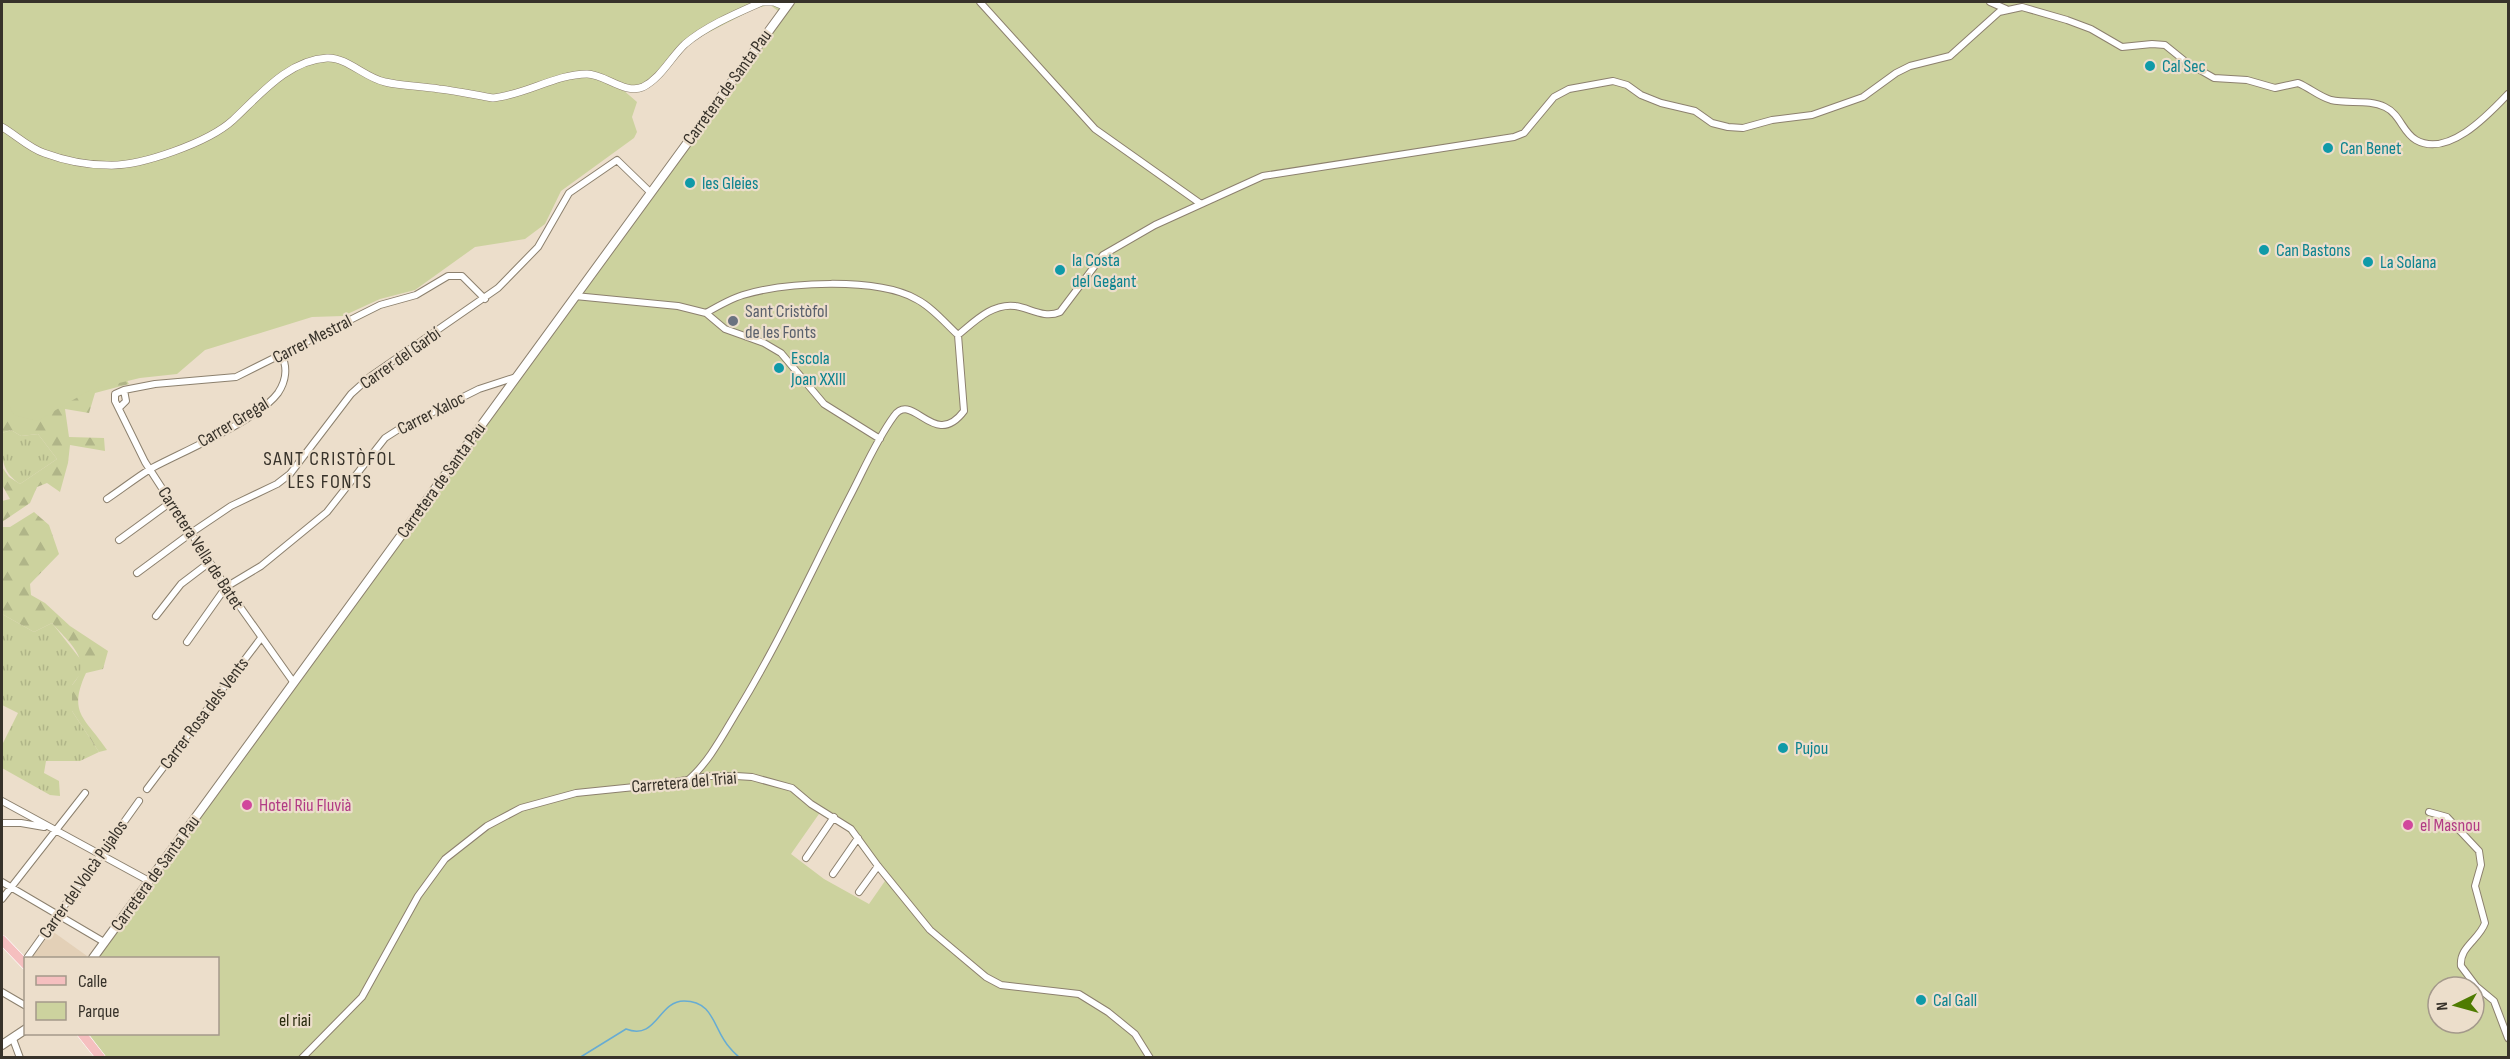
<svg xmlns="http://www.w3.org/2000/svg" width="2510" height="1059" font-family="'Sofia Sans Condensed',sans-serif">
  <defs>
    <pattern id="grass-tufts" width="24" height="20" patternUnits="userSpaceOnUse" patternTransform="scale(1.5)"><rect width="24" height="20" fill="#ccd29e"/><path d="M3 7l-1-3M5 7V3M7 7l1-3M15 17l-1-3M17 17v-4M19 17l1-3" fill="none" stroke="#b0b588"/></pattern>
    <pattern id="forest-firs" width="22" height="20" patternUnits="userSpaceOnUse" patternTransform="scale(1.5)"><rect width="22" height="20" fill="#ccd29e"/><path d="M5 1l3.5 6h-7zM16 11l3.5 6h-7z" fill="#b0b588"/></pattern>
  </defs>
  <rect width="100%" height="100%" fill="#ecdecb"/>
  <!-- built -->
  <path fill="#e3d0b7" d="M52,931L87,956L85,958H31Z"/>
  <!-- grass -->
  <path fill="url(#grass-tufts)" d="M11,430L21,436L38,434L57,459L20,484C0,470 2,457 2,433Z
    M2,614L34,632L52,623L81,660L82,672L72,685V711L99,752L80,761H46L44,773L59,781L60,796L50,795L2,768V745L18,713L2,705Z"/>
  <!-- forest -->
  <path fill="url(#forest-firs)" d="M2,235L101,335L129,384L95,393L89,413L65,409L69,437L104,438L105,451L70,445L68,463L60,492L47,483L37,487L30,503L2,522V501L10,499L2,485V467L9,477L20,484L57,459L38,434L21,436L11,430L2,433Z
    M34,512L49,525L59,554L30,584L31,595L45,603L70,626L108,651L103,669L86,673C67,714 86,718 107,750L99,752L72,711V685C95,661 68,642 52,623L34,632L2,614V527H10Z"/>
  <!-- green -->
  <path fill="#ccd29e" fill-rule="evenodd" d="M2,2H2508V1057H106L89,1034H218V958H97L785,16L770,5L756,8L694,40L648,87L622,89L637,102L632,117L637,132L634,138L561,191L545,224L525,239L475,247L415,290L380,299L343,316L312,317L205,350L177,374L140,378L90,390L37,421L14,415L8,404L2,400ZM821,811L845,828L885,881L869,904L824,879L791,854ZM2438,987H2474V1023H2438Z"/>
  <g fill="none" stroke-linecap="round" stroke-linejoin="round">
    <!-- stream -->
    <path stroke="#67acd3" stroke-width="1.5" d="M579,1058L626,1029C657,1041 658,1001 684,1001C715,1001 713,1030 730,1048C733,1052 737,1055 740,1058"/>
    <!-- minor casing -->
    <g stroke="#8c806e" stroke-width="8">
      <path id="minor" d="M980,2L1095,129L1201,204
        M1990,2L2006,9
        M575,296L678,306L706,313L725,329L764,343L781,353L824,404L880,439
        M706,313C718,306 730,299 743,295C786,282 876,277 916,299C932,307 945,323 958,335
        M124,390L155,384L236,377L380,305L416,295L448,276H462L485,299
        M119,408L126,401L124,390L115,394V401L145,462L226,587L294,683
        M107,499C122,489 137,477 152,468C184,451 258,420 278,393C286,381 288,367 281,354
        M119,540L171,502
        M137,573L191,533L231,506L277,484L290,474L351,394L371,376L498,288L538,247L569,193L617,160L650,192
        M156,616L181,584L210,562
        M187,642L226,587L261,566L327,512L385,438L399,429L479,389L516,377
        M687,781C708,764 724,733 738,710C779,643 812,570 848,500C863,472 875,442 894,416C913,390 934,451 964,411L958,335C974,322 992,303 1015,306C1030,308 1044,319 1060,312L1103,255L1155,225L1263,176L1514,137L1524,133L1554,97L1569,89L1613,81L1627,85L1641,95L1661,103L1695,111L1712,123L1728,127L1743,128L1772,120L1812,115L1863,97L1896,73L1910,66L1950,56L1999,12L2022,7L2067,20L2091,29L2122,47L2152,44L2165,45L2186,62L2214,78L2247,80L2275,88L2298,83C2310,88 2318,96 2331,100C2348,104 2369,99 2385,107C2400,114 2403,133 2416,140C2448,158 2488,115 2508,94
        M147,789L261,638
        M2,801L149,881
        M2429,812L2447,817L2479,851L2481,865L2475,886L2485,923C2479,940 2459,947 2461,966L2476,986L2494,1001L2508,1038
        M2,823H21L44,827
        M806,858L834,817
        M833,874L858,838
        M2,882L104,942
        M859,892L878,866
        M2,899L85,793
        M27,958L139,801
        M2,992L26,1006
        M13,1039L20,1058
        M302,1058L362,997L418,896L445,859L487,826L521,808L576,793L664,784L709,776H736L752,777L792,788L811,804L851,829L878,866L930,930L986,977L1001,985L1079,994L1108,1012L1135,1034L1150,1058"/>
    </g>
    <!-- tertiary casing -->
    <g stroke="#8c806e" stroke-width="8">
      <path id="tertiary" d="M2,127C16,135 29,148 44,153C63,160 87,165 107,165C140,167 209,142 233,120C259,96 288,60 327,58C347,57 365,78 385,82C402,86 421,86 439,89C457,91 475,95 493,98C525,95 556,74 587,74C605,74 625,95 643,87C661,78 671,57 685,44C706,26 737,13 762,2H774L786,7"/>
    </g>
    <!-- secondary casing -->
    <g stroke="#8c806e" stroke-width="10">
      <path id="secondary" d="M93,958L790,2
        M2,1045L26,1029"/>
    </g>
    <!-- primary casing -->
    <g stroke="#fff" stroke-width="10">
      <path id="primary" d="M2,940L26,965
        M82,1034L101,1058"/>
    </g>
    <!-- minor -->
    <use href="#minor" stroke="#fff" stroke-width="6"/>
    <!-- tertiary -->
    <use href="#tertiary" stroke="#fff" stroke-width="7"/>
    <!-- secondary -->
    <use href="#secondary" stroke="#fff" stroke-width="8"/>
    <!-- primary -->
    <use href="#primary" stroke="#f5bfbf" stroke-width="9"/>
  </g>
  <!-- markers -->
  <g fill="#0f9aa8" stroke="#ecdecb" stroke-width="2">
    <circle cx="2150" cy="66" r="6"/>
    <circle cx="2328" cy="148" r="6"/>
    <circle cx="690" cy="183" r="6"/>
    <circle cx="2264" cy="250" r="6"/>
    <circle cx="2368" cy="262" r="6"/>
    <circle cx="1060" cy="270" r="6"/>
    <circle cx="779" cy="368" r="6"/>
    <circle cx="1783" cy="748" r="6"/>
    <circle cx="1921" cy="1000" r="6"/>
  </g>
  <circle fill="#6b7280" stroke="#ecdecb" stroke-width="2" cx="733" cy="321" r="6"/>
  <g fill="#d1479c" stroke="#ecdecb" stroke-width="2">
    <circle cx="247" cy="805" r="6"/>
    <circle cx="2408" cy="825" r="6"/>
  </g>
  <g text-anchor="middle" stroke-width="4.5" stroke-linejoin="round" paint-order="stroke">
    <!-- culture labels -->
    <g font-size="18" fill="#0d838f" stroke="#ecdecb" text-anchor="start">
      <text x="2162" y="72">Cal Sec</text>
      <text x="2340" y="154">Can Benet</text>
      <text x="702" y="189">les Gleies</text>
      <text x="2276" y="256">Can Bastons</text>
      <text x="1072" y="266">la Costa<tspan x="1072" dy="21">del Gegant</tspan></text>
      <text x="2380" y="268">La Solana</text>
      <text x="791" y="364">Escola<tspan x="791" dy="21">Joan XXIII</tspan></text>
      <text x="1795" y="754">Pujou</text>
      <text x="1933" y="1006">Cal Gall</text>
    </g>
    <!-- street labels -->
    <g font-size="18" fill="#37322a" stroke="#ecdecb">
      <text transform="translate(727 87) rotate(-54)" y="6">Carretera de Santa Pau</text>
      <text transform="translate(312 339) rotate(-27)" y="6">Carrer Mestral</text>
      <text transform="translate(400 358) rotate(-35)" y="6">Carrer del Garbí</text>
      <text transform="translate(431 413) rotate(-27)" y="6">Carrer Xaloc</text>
      <text transform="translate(233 422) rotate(-31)" y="6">Carrer Gregal</text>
      <text transform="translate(441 480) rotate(-54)" y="6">Carretera de Santa Pau</text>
      <text transform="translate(201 548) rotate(57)" y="6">Carretera Vella de Batet</text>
      <text transform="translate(204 713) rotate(-53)" y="6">Carrer Rosa dels Vents</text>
      <text transform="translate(684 782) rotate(-5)" y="6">Carretera del Triai</text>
      <text transform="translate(155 873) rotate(-54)" y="6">Carretera de Santa Pau</text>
      <text transform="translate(83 879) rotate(-55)" y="6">Carrer del Volcà Pujalos</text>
    </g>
    <!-- worship labels -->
    <g font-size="18" fill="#5b616d" stroke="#ecdecb" text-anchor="start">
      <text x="745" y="317">Sant Cristòfol<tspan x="745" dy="21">de les Fonts</tspan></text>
    </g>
    <!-- hotel labels -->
    <g font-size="18" fill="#b23c85" stroke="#ecdecb" text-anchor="start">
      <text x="259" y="811">Hotel Riu Fluvià</text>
      <text x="2420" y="831">el Masnou</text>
    </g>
    <!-- park labels -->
    <g font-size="18" fill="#2a2c0e" stroke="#ecdecb">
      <text x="295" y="1026">el riai</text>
    </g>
    <!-- neighbourhood labels -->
    <g font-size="20" letter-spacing="1.5" fill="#37322a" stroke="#ecdecb">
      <text x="330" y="465">SANT CRISTÒFOL<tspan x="330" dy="23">LES FONTS</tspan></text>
    </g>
  </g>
  <!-- border -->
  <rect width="2510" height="1059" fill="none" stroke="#37322a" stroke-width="6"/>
  <!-- legend -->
  <rect x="24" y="957" width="195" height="78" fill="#ecdecb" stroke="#a4998b" stroke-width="1.5"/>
  <rect x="36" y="976" width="30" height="9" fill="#f5bfbf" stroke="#a4998b" stroke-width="1.5"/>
  <text x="78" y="987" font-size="18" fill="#37322a">Calle</text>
  <rect x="36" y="1002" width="30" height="18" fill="#ccd29e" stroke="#a4998b" stroke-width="1.5"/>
  <text x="78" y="1017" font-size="18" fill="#37322a">Parque</text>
  <!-- north arrow -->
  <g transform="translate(2456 1005) rotate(265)"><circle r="28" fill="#ecdecb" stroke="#a4998b" stroke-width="1.5"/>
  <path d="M0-4.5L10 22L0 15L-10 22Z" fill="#4e7b00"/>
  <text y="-9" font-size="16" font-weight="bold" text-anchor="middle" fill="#37322a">N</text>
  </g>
</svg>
